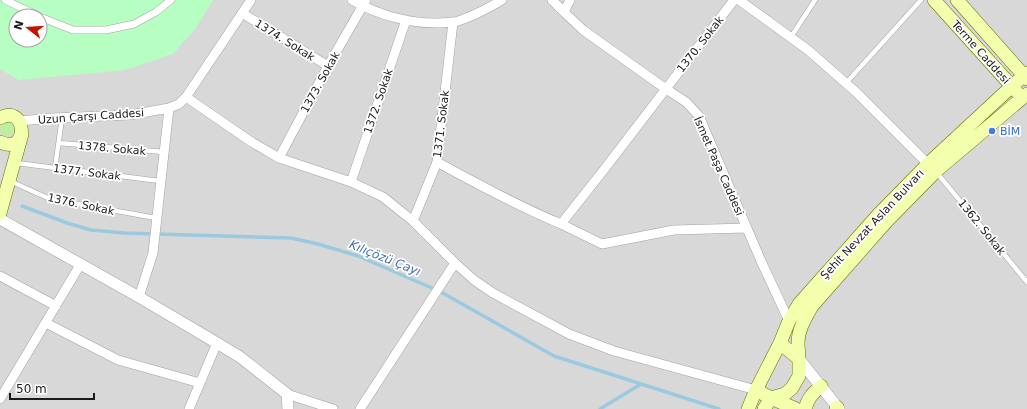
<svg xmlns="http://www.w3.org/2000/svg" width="1027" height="409" font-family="'DejaVu Sans',sans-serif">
  <rect width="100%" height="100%" fill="#eeeadf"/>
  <!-- residential -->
  <path fill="#d9d8d8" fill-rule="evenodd" d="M0,0H1027V409H0ZM16,16H40V40H16Z"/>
  <!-- grass -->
  <path fill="#bfee9f" d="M0 129a7 7 0 1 1 14 0a7 7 0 1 1-14 0Z"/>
  <!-- park -->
  <path fill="#b6fec2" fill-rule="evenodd" d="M0,0H213L196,28L173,54L125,70L19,80L0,69ZM16,16H40V40H16Z"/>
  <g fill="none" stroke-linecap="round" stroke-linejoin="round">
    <!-- stream -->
    <path stroke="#9bcae0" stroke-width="3.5" d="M22,206L67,223L91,230L124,233L291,238L318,244L358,256L441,292L554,356L719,409
      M600,409L641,384"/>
    <!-- service casing -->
    <g stroke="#a2a2a2" stroke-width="5.5">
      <path id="service" d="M791,37L815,0
        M846,83L921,0
        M59,143L164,152
        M16,163L160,181
        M55,168L62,118
        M937,173L1027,282
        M10,181L50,199L156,218"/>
    </g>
    <!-- pedestrian casing -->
    <g stroke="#a2a2a2" stroke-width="8">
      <path id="pedestrian" d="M5,0L39,16
        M40,17L73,30H106L134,24L156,12L171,0"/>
    </g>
    <!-- minor casing -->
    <g stroke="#a2a2a2" stroke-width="10">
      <path id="minor" d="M352,0C378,15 410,24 440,23C445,22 450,23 455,22C472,17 487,9 502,0
        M552,0L564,12L583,30L666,89L686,102L699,116L761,261L789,321
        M739,0L808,50L856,92L928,164
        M564,12L570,0
        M242,13L328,66
        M186,97L250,141L279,158L351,182L383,197L413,221L455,263L474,280L493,293L569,334L614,351L756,390
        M20,121L52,118L130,115L169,108L179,104L186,97L251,0
        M279,158L328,66L366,0
        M437,162C477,184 518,206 561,224L606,167L734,0
        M351,182L406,20
        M413,221L437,162L453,22
        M561,224L602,244L674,230L747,228
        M0,276L56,306
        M139,297L153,253L169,108
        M46,323L118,360L200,383
        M287,394L333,409
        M0,399L80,265
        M189,409L217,343
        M360,409L455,263"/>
    </g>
    <!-- tertiary casing -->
    <g stroke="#a2a2a2" stroke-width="12">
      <path id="tertiary" d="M0,219L139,297L217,343L240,357L287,394L288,409
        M799,359L839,409"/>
    </g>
    <!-- secondary casing -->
    <g stroke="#5d7400" stroke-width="14">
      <path id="secondary" d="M934,0L1017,92
        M957,0L1027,79
        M0,118C27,103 30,156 0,142
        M0,213L22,134
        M799,359C799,354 798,348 798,343C798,329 806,317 812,306L886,222L936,171L1027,94
        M756,390L771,398L785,394L792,388L799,376V359L780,343
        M748,409L756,390L780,343L789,321L799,304L878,215L928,164L1012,86L1027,73
        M764,409L771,398L796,409
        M805,409C808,398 812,394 821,386
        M836,409L837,407"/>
    </g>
    <!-- service -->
    <use href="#service" stroke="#fff" stroke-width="4.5"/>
    <!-- pedestrian -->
    <use href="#pedestrian" stroke="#fff" stroke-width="7"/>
    <!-- minor -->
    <use href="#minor" stroke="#fff" stroke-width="9"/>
    <!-- tertiary -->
    <use href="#tertiary" stroke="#fff" stroke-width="11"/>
    <!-- secondary -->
    <use href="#secondary" stroke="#f3ffac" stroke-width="13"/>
  </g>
  <!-- markers -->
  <circle fill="#3f7fe0" stroke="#fff" stroke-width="1.5" cx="992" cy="131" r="4"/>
  <g text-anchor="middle" stroke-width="3.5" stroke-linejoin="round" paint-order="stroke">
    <!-- street labels -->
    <g font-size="11" fill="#1b1b1b" stroke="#fff">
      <text transform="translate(285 40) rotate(32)" y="4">1374. Sokak</text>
      <text transform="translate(700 44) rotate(-52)" y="4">1370. Sokak</text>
      <text transform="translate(981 52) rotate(48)" y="4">Terme Caddesi</text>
      <text transform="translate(320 82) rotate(-61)" y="4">1373. Sokak</text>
      <text transform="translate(378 101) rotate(-71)" y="4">1372. Sokak</text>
      <text transform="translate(91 116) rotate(-4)" y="4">Uzun Çarşı Caddesi</text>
      <text transform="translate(441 124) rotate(-83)" y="4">1371. Sokak</text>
      <text transform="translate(112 148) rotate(5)" y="4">1378. Sokak</text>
      <text transform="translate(719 166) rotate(66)" y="4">İsmet Paşa Caddesi</text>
      <text transform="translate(87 172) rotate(7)" y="4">1377. Sokak</text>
      <text transform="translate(81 204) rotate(12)" y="4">1376. Sokak</text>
      <text transform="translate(872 224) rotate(-47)" y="4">Şehit Nevzat Aslan Bulvarı</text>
      <text transform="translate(982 227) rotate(51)" y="4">1362. Sokak</text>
    </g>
    <!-- shop labels -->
    <g font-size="11" fill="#366cbe" stroke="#fff" text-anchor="start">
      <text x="1000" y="135">BİM</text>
    </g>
    <!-- water labels -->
    <g font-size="12" font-style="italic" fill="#416fb2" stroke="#fff">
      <text transform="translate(385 258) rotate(22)" y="4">Kılıçözü Çayı</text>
    </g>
  </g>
  <!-- north arrow -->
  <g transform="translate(28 28) rotate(287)"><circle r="19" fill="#ffffff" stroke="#a4a4a4"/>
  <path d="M0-3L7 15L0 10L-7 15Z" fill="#c61100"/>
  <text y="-6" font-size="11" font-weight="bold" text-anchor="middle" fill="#1b1b1b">N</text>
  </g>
  <!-- scale -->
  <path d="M10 393v6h84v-6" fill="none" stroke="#1b1b1b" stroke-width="2"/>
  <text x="16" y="393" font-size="12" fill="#1b1b1b" stroke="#ffffff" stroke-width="3" paint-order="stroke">50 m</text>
</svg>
